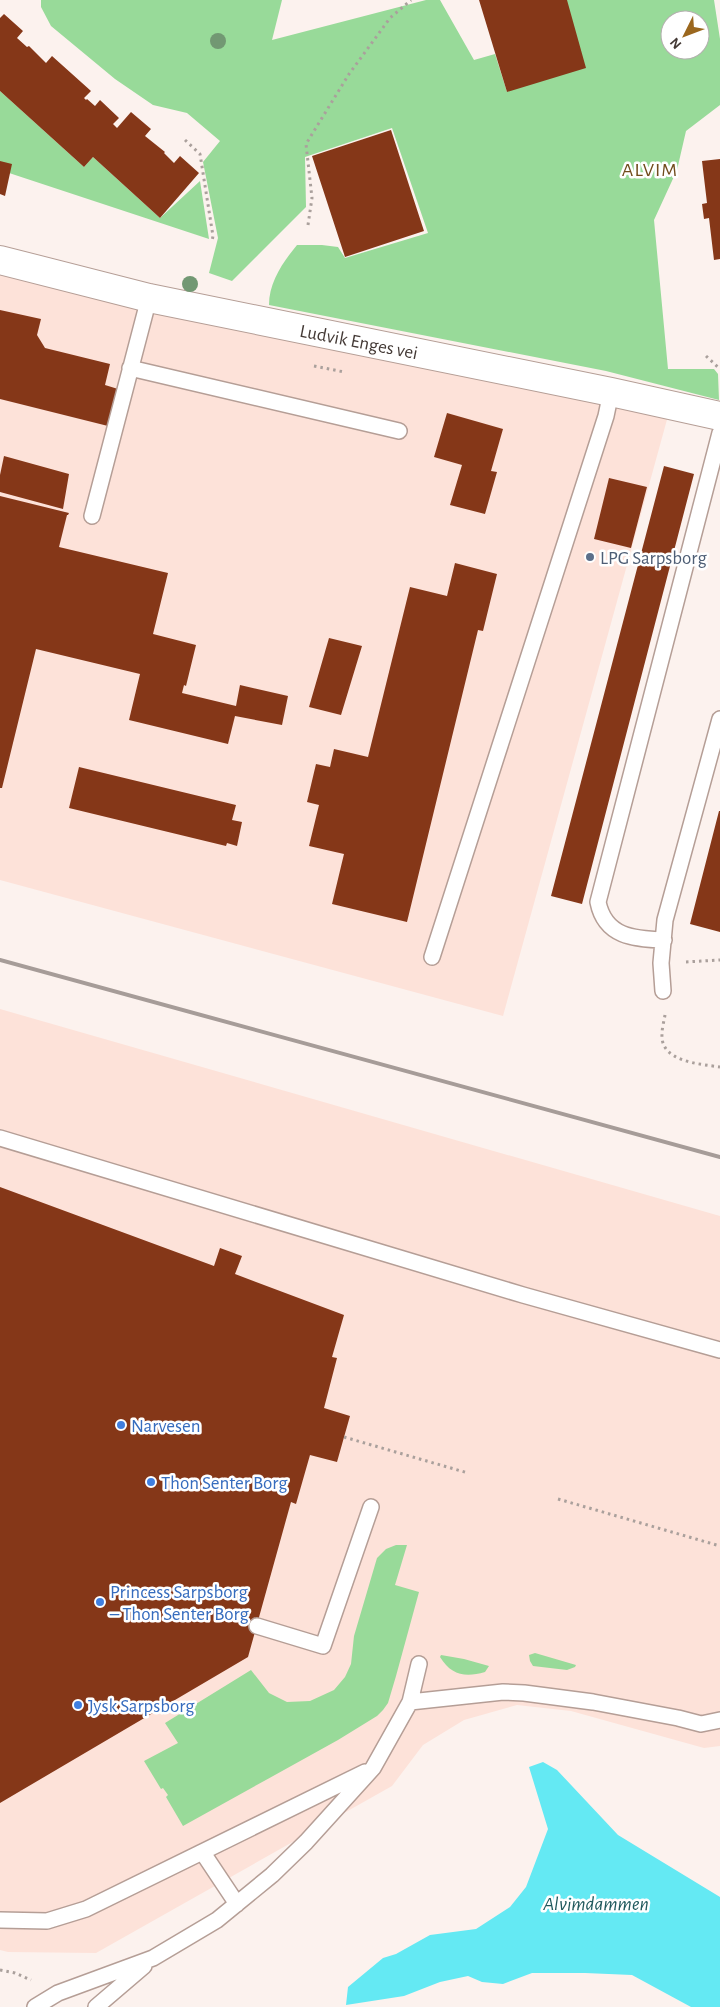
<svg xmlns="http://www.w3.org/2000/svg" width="720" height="2007" font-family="'Alegreya Sans',sans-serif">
  <rect width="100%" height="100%" fill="#fcf2ee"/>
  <!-- built -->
  <path fill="#fde2d9" d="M0,260L671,405L503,1016L0,880Z
    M0,1009L720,1216V1746L704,1748L571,1711L517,1705L464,1720L423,1745L392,1786L96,1953L8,1952L0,1950Z"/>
  <!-- green -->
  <path fill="#98da99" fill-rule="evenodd" d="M41,0H282L272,40L426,0H440L474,60L495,54L507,92L566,0H714L720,39V105L686,131L677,170L654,220L668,369H714L718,374L719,400L606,371L269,305C269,282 283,262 297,245H322L338,247L345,258L428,233L392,128L305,157L306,207L232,281L209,273L218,238L203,162L220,141L187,113L153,105L115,79L51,26L41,7ZM670,20H700V50H670Z
    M0,91L84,167L93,157L160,218L200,181L209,239L0,170Z
    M396,1545H407L395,1585L419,1592L396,1676L388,1703L383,1710L377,1716L338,1740L183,1826L166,1797L168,1795L163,1788L161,1789L144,1761L178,1743L165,1723L251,1670L269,1693L287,1702L310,1701L334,1690L345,1677L351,1664L354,1636L377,1558L386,1549Z
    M535,1653L576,1665L575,1667L567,1670L533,1666L530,1661L529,1655Z
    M441,1655L464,1659L489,1666L485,1672C465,1678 451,1675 440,1657Z"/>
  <!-- water -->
  <path fill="#64e9f3" d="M543,1762L557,1770L618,1835L720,1897V2007H691L632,1975L585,1973H532L503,1984L482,1982L468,1976L440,1982L404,1996L346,2005L348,1987L383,1958L396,1954L430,1935L476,1929L510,1907L526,1887L548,1829L529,1767Z"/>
  <!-- building -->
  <path fill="#853718" d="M479,0H567L586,68L507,92Z
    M4,14L23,31L17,38L27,47L29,46L46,63L52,56L91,91L84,98L86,100L87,99L95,106L100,100L119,118L113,124L117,128L131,112L151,129L145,136L165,152L164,153L174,163L180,156L199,173L160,218L93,157L84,167L0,91V18Z
    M391,130L424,231L345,257L312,156Z
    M720,159V259L714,260L709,218L704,219L702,204L707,203L702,161Z
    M0,161L12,164L5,196L0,194Z
    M0,310L41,319L37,335L45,348L110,364L105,385L118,389L108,426L0,399Z
    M447,413L503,429L491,471L497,472L485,514L450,505L462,465L434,457Z
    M4,456L69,474L63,509L0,492V475Z
    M664,466L694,474L582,904L551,896Z
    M609,478L647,487L631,548L594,539Z
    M0,496L69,513L68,515H67L59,547L168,573L153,634L196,645L186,686L184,685L182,693L236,706L240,685L288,696L282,725L235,716L228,744L129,720L140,674L36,649L2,788H0Z
    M455,563L497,574L483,631L478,630L407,922L332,904L344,854L309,846L319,805L307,802L316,764L330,767L334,749L368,757L410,587L447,596Z
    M329,638L362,646L341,715L309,707Z
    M79,767L236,805L232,820L242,822L237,846L227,843L226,846L69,808Z
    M719,811H720V932L690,924Z
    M0,1187L214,1266L220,1248L242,1256L235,1274L344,1315L332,1357L337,1358L324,1408L350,1416L337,1462L310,1455L296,1504L291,1502L248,1657L0,1803Z"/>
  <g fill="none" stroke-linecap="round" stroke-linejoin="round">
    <!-- lane casing -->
    <g stroke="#b59e96" stroke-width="18">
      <path id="lane" d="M130,368L399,431
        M92,516L149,298
        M664,940C634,939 605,937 598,902L720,433
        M432,957L606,416L611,392
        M663,991L661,963L665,920L720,719
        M0,1138L523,1295L720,1350
        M257,1626L323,1646L371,1507
        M410,1702L503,1692L524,1693L593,1702L678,1718L701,1724L720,1720
        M203,1853L237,1904
        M0,1920L47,1921L86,1909L365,1772
        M35,2007L58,1993L153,1958L217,1920L272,1875L306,1842L373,1768L410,1702L419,1664
        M96,2007L144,1966"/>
    </g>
    <!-- secondary casing -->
    <g stroke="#b59e96" stroke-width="30">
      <path id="secondary" d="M0,260L149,298L611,392L720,416"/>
    </g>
    <!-- path -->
    <path stroke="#aaa09c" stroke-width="3" stroke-dasharray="2.5 4" stroke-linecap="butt" d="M185,140L200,154L213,236L212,241
      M308,225L312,198L306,144L349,74L390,18L411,0
      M706,356L720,369
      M314,366L344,372
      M686,962L720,960
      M665,1015C664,1021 662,1028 662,1034C660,1062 700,1064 720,1067
      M344,1437L468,1473
      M558,1499L720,1546
      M0,1970L15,1973L31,1980"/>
    <!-- lane -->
    <use href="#lane" stroke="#fff" stroke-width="15"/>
    <!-- secondary -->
    <use href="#secondary" stroke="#fff" stroke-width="28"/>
    <!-- rail -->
    <path stroke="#a69c98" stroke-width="4" d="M0,960L720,1157"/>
  </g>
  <!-- trees -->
  <g fill="#729873">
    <circle cx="218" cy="41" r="8"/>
    <circle cx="190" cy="284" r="8"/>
  </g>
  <!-- markers -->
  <circle fill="#5c6f8a" stroke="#fff" stroke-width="2" cx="590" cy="557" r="5"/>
  <g fill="#3f7fe0" stroke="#fff" stroke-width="2">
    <circle cx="121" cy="1425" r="5"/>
    <circle cx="151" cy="1482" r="5"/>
    <circle cx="100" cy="1602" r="5"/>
    <circle cx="78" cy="1705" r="5"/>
  </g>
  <g text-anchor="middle" stroke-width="5" stroke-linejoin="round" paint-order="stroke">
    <!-- street labels -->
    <g font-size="19" fill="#443a36" stroke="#fff">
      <text transform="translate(359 341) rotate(11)" y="7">Ludvik Enges vei</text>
    </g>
    <!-- service labels -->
    <g font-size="19" fill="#4e5e75" stroke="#fff" text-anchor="start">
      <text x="600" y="564">LPG Sarpsborg</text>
    </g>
    <!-- shop labels -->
    <g font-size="19" fill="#366cbe" stroke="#fff" text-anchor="start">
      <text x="131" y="1432">Narvesen</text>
      <text x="161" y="1489">Thon Senter Borg</text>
      <text x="110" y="1598">Princess Sarpsborg<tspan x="110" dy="22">– Thon Senter Borg</tspan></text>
      <text x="88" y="1712">Jysk Sarpsborg</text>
    </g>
    <!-- neighbourhood labels -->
    <g font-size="20" letter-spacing="1" fill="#714c1c" stroke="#fff">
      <text x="650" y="176">ALVIM</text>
    </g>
    <!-- water labels -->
    <g font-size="20" font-style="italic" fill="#1f585c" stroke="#fff">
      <text x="596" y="1910">Alvimdammen</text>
    </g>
  </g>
  <!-- north arrow -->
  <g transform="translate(685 35) rotate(228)"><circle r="24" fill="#ffffff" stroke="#b4b0af"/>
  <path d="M0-4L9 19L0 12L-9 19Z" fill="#9b671e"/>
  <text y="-8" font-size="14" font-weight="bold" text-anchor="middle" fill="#443a36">N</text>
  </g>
</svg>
